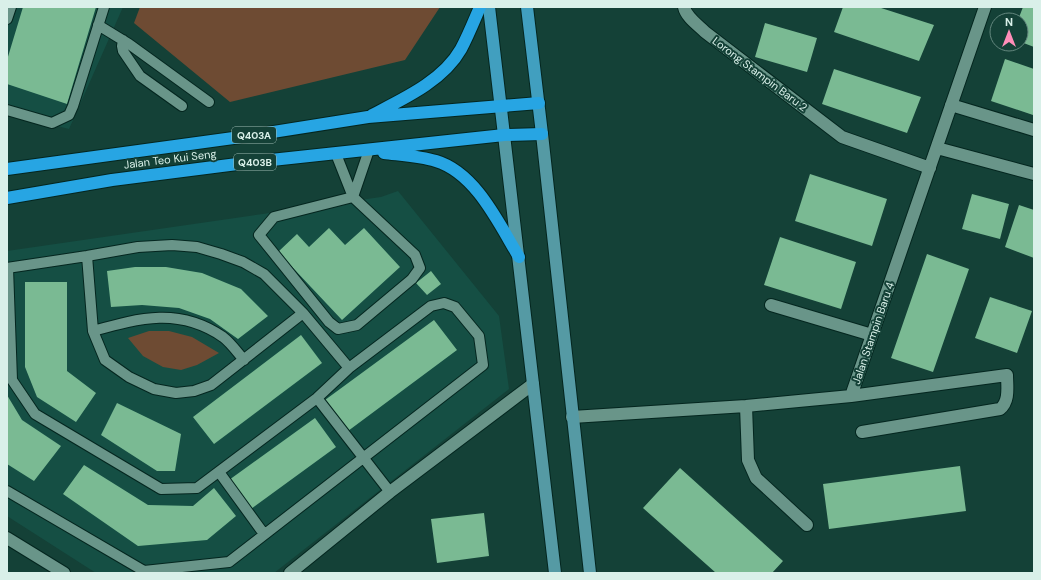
<svg xmlns="http://www.w3.org/2000/svg" width="1041" height="580" font-family="'DM Sans',sans-serif">
  <rect width="100%" height="100%" fill="#144137"/>
  <!-- built -->
  <path fill="#154f44" d="M7,7H123L69,129L7,113Z
    M398,191L499,316L509,389L274,573H96L7,516V251L381,197Z"/>
  <!-- green -->
  <path fill="#6e4b33" d="M140,7H440L405,60L230,102L134,23Z
    M149,331H169L192,337L219,353L197,365L181,370L163,367L143,356L128,338Z"/>
  <!-- building -->
  <path fill="#7aba93" d="M23,7H96L67,104L7,84V60Z
    M843,7H878L934,25L919,61L834,32Z
    M1023,7H1034V47L1021,42V20H1018Z
    M765,23L817,38L807,72L755,57Z
    M1005,59L1034,69V112L1033,115L991,101Z
    M834,69L921,97L907,133L822,104Z
    M810,174L887,199L872,246L795,221Z
    M972,194L1009,204L1000,239L962,229Z
    M1019,205L1034,210V258L1005,247Z
    M329,228L345,245L364,228L400,267L342,320L278,252L297,234L309,247Z
    M780,237L856,262L841,309L764,285Z
    M927,254L969,269L933,372L891,358Z
    M135,267H166L202,273L241,289L268,316L238,339L210,319L179,308L142,305L111,307L107,271Z
    M431,271L441,284L427,295L416,283Z
    M25,282H67V371L96,393L76,422L37,397L25,367Z
    M990,297L1032,311L1017,353L975,338Z
    M434,320L457,350L348,431L325,400Z
    M301,335L322,363L214,444L193,417Z
    M7,395L22,420L61,446L34,481L7,464Z
    M117,403L181,434L175,471H157L101,435Z
    M315,418L336,447L251,509L229,480Z
    M84,465L148,505L193,506L214,488L236,516L207,540L138,546L63,494Z
    M960,466L966,511L829,529L823,484Z
    M680,468L783,561L772,573H716L643,508Z
    M484,513L489,556L437,563L431,519Z"/>
  <g fill="none" stroke-linecap="round" stroke-linejoin="round">
    <!-- lane casing -->
    <g stroke="#04261f" stroke-width="12">
      <path id="lane" d="M7,19L11,7
        M98,25L129,44L209,102
        M123,40L122,46L123,51L140,76L182,106
        M7,110L52,123L69,115L73,106L104,7
        M336,154L353,197L415,255L420,268L412,279L357,325L338,329L329,322L259,235L274,217L353,197
        M353,197L369,150
        M87,256L93,331L105,360L129,377L154,389L176,393L194,391L211,385L303,313
        M7,268L87,256L138,247L172,245L197,247L221,254L243,262L264,274L303,313L349,368
        M93,331C140,318 179,307 223,337C231,343 237,352 244,360
        M317,398L390,492
        M219,472L264,534
        M7,491L144,571L229,562L483,365L479,336L455,307L444,303L431,306L349,368L317,398L197,488L161,489L35,414L12,380L8,268"/>
    </g>
    <!-- street casing -->
    <g stroke="#04261f" stroke-width="14">
      <path id="street" d="M684,7C686,17 698,25 705,32L842,137L930,168
        M951,105L1034,130
        M937,148L1034,174
        M771,305L872,335
        M851,396L985,7
        M746,406L748,460L756,478L807,525
        M572,417L746,406L851,396L1007,375C1007,386 1010,401 1000,409L862,432
        M7,538L64,573
        M290,573L390,492L533,384"/>
    </g>
    <!-- secondary casing -->
    <g stroke="#04261f" stroke-width="14">
      <path id="secondary" d="M542,134L590,573
        M504,135L555,573"/>
    </g>
    <!-- primary casing -->
    <g stroke="#04261f" stroke-width="14">
      <path id="primary" d="M489,7L504,135
        M527,7L542,134"/>
    </g>
    <!-- highway casing -->
    <g stroke="#04261f" stroke-width="14">
      <path id="highway" d="M372,115C403,99 443,81 461,49C468,36 474,21 480,7
        M384,153C400,155 420,156 436,161C476,173 499,224 519,257
        M7,169L248,136L368,117L539,103
        M7,198L112,180L253,162L504,135L542,134"/>
    </g>
    <!-- lane -->
    <use href="#lane" stroke="#699589" stroke-width="10"/>
    <!-- street -->
    <use href="#street" stroke="#699589" stroke-width="12"/>
    <!-- secondary -->
    <use href="#secondary" stroke="#559aa4" stroke-width="12"/>
    <!-- primary -->
    <use href="#primary" stroke="#419fbf" stroke-width="12"/>
    <!-- highway -->
    <use href="#highway" stroke="#27a5e3" stroke-width="12"/>
  </g>
  <g text-anchor="middle" stroke-width="4" stroke-linejoin="round" paint-order="stroke">
    <!-- shield labels -->
    <g fill="#144137" stroke="#9ebcb4" stroke-width="1">
      <rect x="232" y="127" width="44" height="16" rx="3"/>
      <rect x="234" y="154" width="42" height="16" rx="3"/>
    </g>
    <g font-size="10" font-weight="bold" fill="#d9f0e9">
      <text x="254" y="139">Q403A</text>
      <text x="255" y="166">Q403B</text>
    </g>
    <!-- street labels -->
    <g font-size="11" fill="#d9f0e9" stroke="#144137">
      <text transform="translate(760 74) rotate(37)" y="4">Lorong Stampin Baru 2</text>
      <text transform="translate(170 159) rotate(-7)" y="4">Jalan Teo Kui Seng</text>
      <text transform="translate(873 333) rotate(-71)" y="4">Jalan Stampin Baru 4</text>
    </g>
  </g>
  <!-- border -->
  <rect width="1041" height="580" fill="none" stroke="#d9f0e9" stroke-width="16"/>
  <!-- north arrow -->
  <g transform="translate(1009 32)"><circle r="19" fill="#144137" stroke="#63877e"/>
  <path d="M0-3L7 15L0 10L-7 15Z" fill="#ff8eb9"/>
  <text y="-6" font-size="11" font-weight="bold" text-anchor="middle" fill="#d9f0e9">N</text>
  </g>
</svg>
